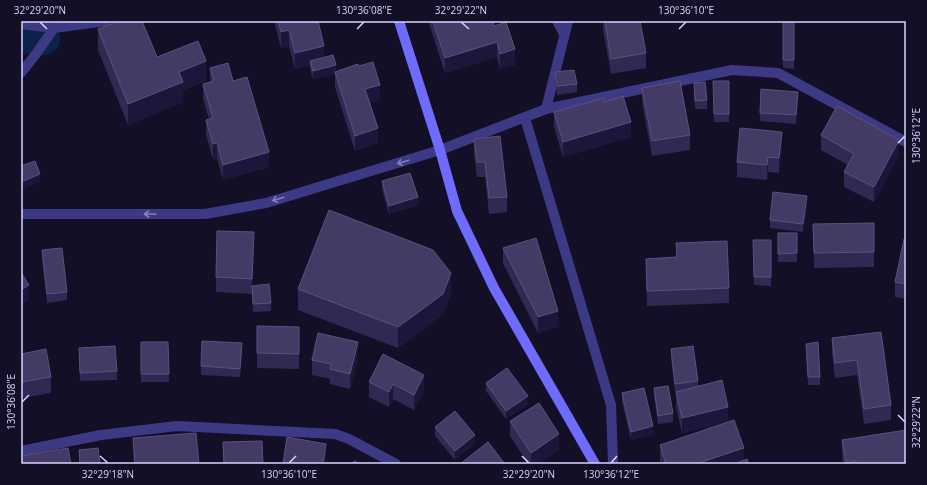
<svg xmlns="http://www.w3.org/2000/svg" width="927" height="485" font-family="'Open Sans',sans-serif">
  <rect width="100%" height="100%" fill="#130f26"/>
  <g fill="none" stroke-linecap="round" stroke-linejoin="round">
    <!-- canal -->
    <path stroke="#0c2248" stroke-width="32" d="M21,37L44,39"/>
    <!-- street -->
    <path stroke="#3d3a85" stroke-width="10" d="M557,21L564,34
      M21,24L54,28L106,21
      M21,73L36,54L54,28
      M546,109L732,70L778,73L906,142
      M525,118L611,405L613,464
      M21,214H205L266,203L440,150L546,109L568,21
      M21,451L101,435L177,426L335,434L349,439L396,464"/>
    <!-- secondary -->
    <path stroke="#6f6bff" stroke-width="10" d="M399,21L440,150L457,211L494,288L595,464"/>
  </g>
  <!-- wall -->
  <path fill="#312854" d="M274,21H318L324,57L336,71L359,66L380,100L370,103L378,143L355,151L335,87V74L313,79L310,69V65L295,69L289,46L281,48Z
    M429,21H493L494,26L515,65L500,69L497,57L445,73L429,23Z
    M603,21H640L646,53V68L611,74L603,30Z
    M783,21H794V69L783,68Z
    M98,29L157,57L206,81L183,90V102L128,125L98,50Z
    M210,68L233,81L269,167L223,180L217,158L213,159L206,135V120L209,119L203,99V84L210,82Z
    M555,72L577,84V92L557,95L555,80Z
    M713,81H729V122H714Z
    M694,83L707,100V109H695Z
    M642,88L690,135V150L652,156L642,103Z
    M798,100L796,124L760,121V113Z
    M554,112L631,137L563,157L554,127Z
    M821,135L899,155L874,202L844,187V172L848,165L821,150Z
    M474,139L507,197V212L489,214L485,177H477L474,154Z
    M782,147L779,173L768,172L767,180L737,177V162Z
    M382,181L418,205L389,214L382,190Z
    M807,205L803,232L770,228V220Z
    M874,223V267L814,268L813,224Z
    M778,233H797V262H778Z
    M906,239V299L895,297V282Z
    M753,240H771V286L754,285Z
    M676,243L729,288V303L647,306L646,259L676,257Z
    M254,247L252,285L271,303V311L253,312L252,294L216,292V277Z
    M503,248L558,326L538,333L503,263Z
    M42,250L67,292V300L47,303L42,258Z
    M298,289L451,294L443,314L398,348L298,310Z
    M257,326L299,327V369L257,368Z
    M881,332L891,405V420L864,424L857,375L835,378L832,353V338Z
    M141,342H168L169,382H141Z
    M806,344L820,377V385H808Z
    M79,348L117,371V380L80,381Z
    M671,349L698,381V386L728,422L682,433L676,407V392H675L671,358Z
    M242,351L240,377L201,375V366Z
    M21,354L51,377V393L21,398Z
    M383,354L424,390L414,410L393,399L389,407L369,397V382Z
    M358,358L350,389L330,384V379L312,375V360Z
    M486,383L528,404L506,419L486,391Z
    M654,388L673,413V422L658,424L654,396Z
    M622,393L653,434L631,440L622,402Z
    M510,421L559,450L537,464H528L510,436Z
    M435,427L475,443L455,460L435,436Z
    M133,438L199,464H134L133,453Z
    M842,440L906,464H843L842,455Z
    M223,442L263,464H223Z
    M660,445L744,461L749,464H661L660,461Z
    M79,450L100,464H79Z"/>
  <!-- shaded-wall -->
  <path fill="#1d163a" d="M289,30V46L281,48V32Z
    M497,42V57L445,73V58Z
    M324,46V61H310V65L295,69V53Z
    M515,49V65L500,69V54Z
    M206,61V81L183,90V102L128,125V104L179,72Z
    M336,65V73L335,72V74L313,79V71Z
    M380,85V100L365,104V89Z
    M798,92V100L796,124V115Z
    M631,122V137L563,157V142Z
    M378,128V143L355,151V136Z
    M782,132V147L779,173V158Z
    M22,137V152L21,153V138Z
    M899,140V155L874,202V187Z
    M217,143V158L213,159V144Z
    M269,152V167L223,180V165Z
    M768,157V172L767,180V165Z
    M40,174V182L21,190V182Z
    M807,196V205L803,232V224Z
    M418,197V205L389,214V206Z
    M254,232V247L252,288V279Z
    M451,273V294L443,314L398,348V327Z
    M29,285V300L21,305V290Z
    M558,311V326L538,333V317Z
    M358,342V358L350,389V374Z
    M424,375V390L414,410V395Z
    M393,384V399L389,407V392Z
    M528,396V404L506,419V411Z
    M728,407V422L682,433V418Z
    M653,426V434L631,440V432Z
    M559,434V450L537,464H531V453Z
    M475,435V443L455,460V451Z
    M326,444V464H323Z
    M744,448V463L741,464H696Z"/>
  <!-- building -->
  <path fill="#433a66" stroke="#5a527e" d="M119,21H142L157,57L198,41L206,61L179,72L183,82L128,104L98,29Z
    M278,21H318L324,46L295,53L289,30L281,32Z
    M433,21H493L494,26L506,22L515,49L500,54L497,42L445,58Z
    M605,21H640L646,53L611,59Z
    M783,21H794V60H783Z
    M333,55L336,65L313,71L310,61Z
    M373,62L380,85L365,89L378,128L355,136L335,72L358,64L359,66Z
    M228,63L233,81L247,77L269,152L223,165L217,143L213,144L206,120L213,118L203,84L214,81L210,68Z
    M574,70L577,84L557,86L555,72Z
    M680,81L690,135L652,141L642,88Z
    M713,81H729V114H714Z
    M705,82L707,100L695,101L694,83Z
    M761,89L798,92L796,115L760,113Z
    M623,96L631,122L563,142L554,112L604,98L605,102Z
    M837,106L899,140L874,187L844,172L854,154L821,135Z
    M740,128L782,132L779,158L768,157L767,165L737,162Z
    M500,136L507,197L489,198L485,162H477L474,139Z
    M35,161L40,174L21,182V166Z
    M410,173L418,197L389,206L382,181Z
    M773,192L807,196L803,224L770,220Z
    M329,210L433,250L451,273L443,294L398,327L298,289Z
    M874,223V252L814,253L813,224Z
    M217,231L254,232L252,279L216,277Z
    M778,233H797V253L778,254Z
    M536,238L558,311L538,317L503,248Z
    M904,239H906V284L895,282Z
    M753,240H771V277H754Z
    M727,241L729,288L647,291L646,259L677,257L676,243Z
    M62,248L67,292L47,294L42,250Z
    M21,272L29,285L21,290Z
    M269,284L271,303L253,304L252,286Z
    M257,326L299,327V354L257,353Z
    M881,332L891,405L864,409L857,360L835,363L832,338Z
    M318,333L358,342L350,374L330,369L331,364L312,360Z
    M202,341L242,343L240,369L201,366Z
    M141,342H168L169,374H141Z
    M818,342L820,377H808L806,344Z
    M115,346L117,371L80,373L79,348Z
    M693,346L698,381L675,384L671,349Z
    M46,349L51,377L21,382V354Z
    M383,354L424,375L414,395L393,384L389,392L369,382Z
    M507,368L528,396L506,411L486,383Z
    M722,380L728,407L682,418L676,392Z
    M668,386L673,413L658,416L654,388Z
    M644,388L653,426L631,432L622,393Z
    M539,403L559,434L531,453L510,421Z
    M455,411L475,435L455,451L435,427Z
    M734,420L744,448L696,464H666L660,445Z
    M906,430V464H856V461L846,463L842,440Z
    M196,433L199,464H135L133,438Z
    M287,437L326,444L323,464H283Z
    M262,441L263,464H224L223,442Z
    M488,442L505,464H460Z
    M68,448L71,464H21V456Z
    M98,448L100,464H80L79,450Z
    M747,459L749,464H734Z
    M354,461L361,464H353Z"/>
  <!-- one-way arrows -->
  <defs><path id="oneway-shaft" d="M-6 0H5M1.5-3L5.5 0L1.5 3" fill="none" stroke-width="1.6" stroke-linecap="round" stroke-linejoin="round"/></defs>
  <g stroke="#837fbc">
    <use href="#oneway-shaft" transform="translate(403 162) rotate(163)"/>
    <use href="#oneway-shaft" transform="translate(278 199) rotate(163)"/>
    <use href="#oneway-shaft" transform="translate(150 214) rotate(180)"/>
  </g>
  <!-- ticks -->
  <path fill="none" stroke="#d9d4ff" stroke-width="1.5" d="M40,22L47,29M461,22L469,29M357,29L364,22M679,29L686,22M898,143L905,136M22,402L29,395M898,415L905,422M100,456L108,463M522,456L529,463M289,463L296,456M611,463L617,456"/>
  <!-- border -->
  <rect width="927" height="485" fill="none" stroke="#130f26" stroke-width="44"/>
  <rect x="22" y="22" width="883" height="441" fill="none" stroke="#d9d4ff" stroke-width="1.5"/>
  <g font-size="10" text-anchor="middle" fill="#d9d4ff">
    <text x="40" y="14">32°29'20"N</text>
    <text x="364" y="14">130°36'08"E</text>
    <text x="461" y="14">32°29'22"N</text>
    <text x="686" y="14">130°36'10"E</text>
    <text transform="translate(916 136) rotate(-90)" y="4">130°36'12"E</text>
    <text transform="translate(11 402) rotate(-90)" y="4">130°36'08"E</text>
    <text transform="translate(916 422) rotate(-90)" y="4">32°29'22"N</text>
    <text x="108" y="478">32°29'18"N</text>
    <text x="289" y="478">130°36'10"E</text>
    <text x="529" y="478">32°29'20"N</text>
    <text x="611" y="478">130°36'12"E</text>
  </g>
</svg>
